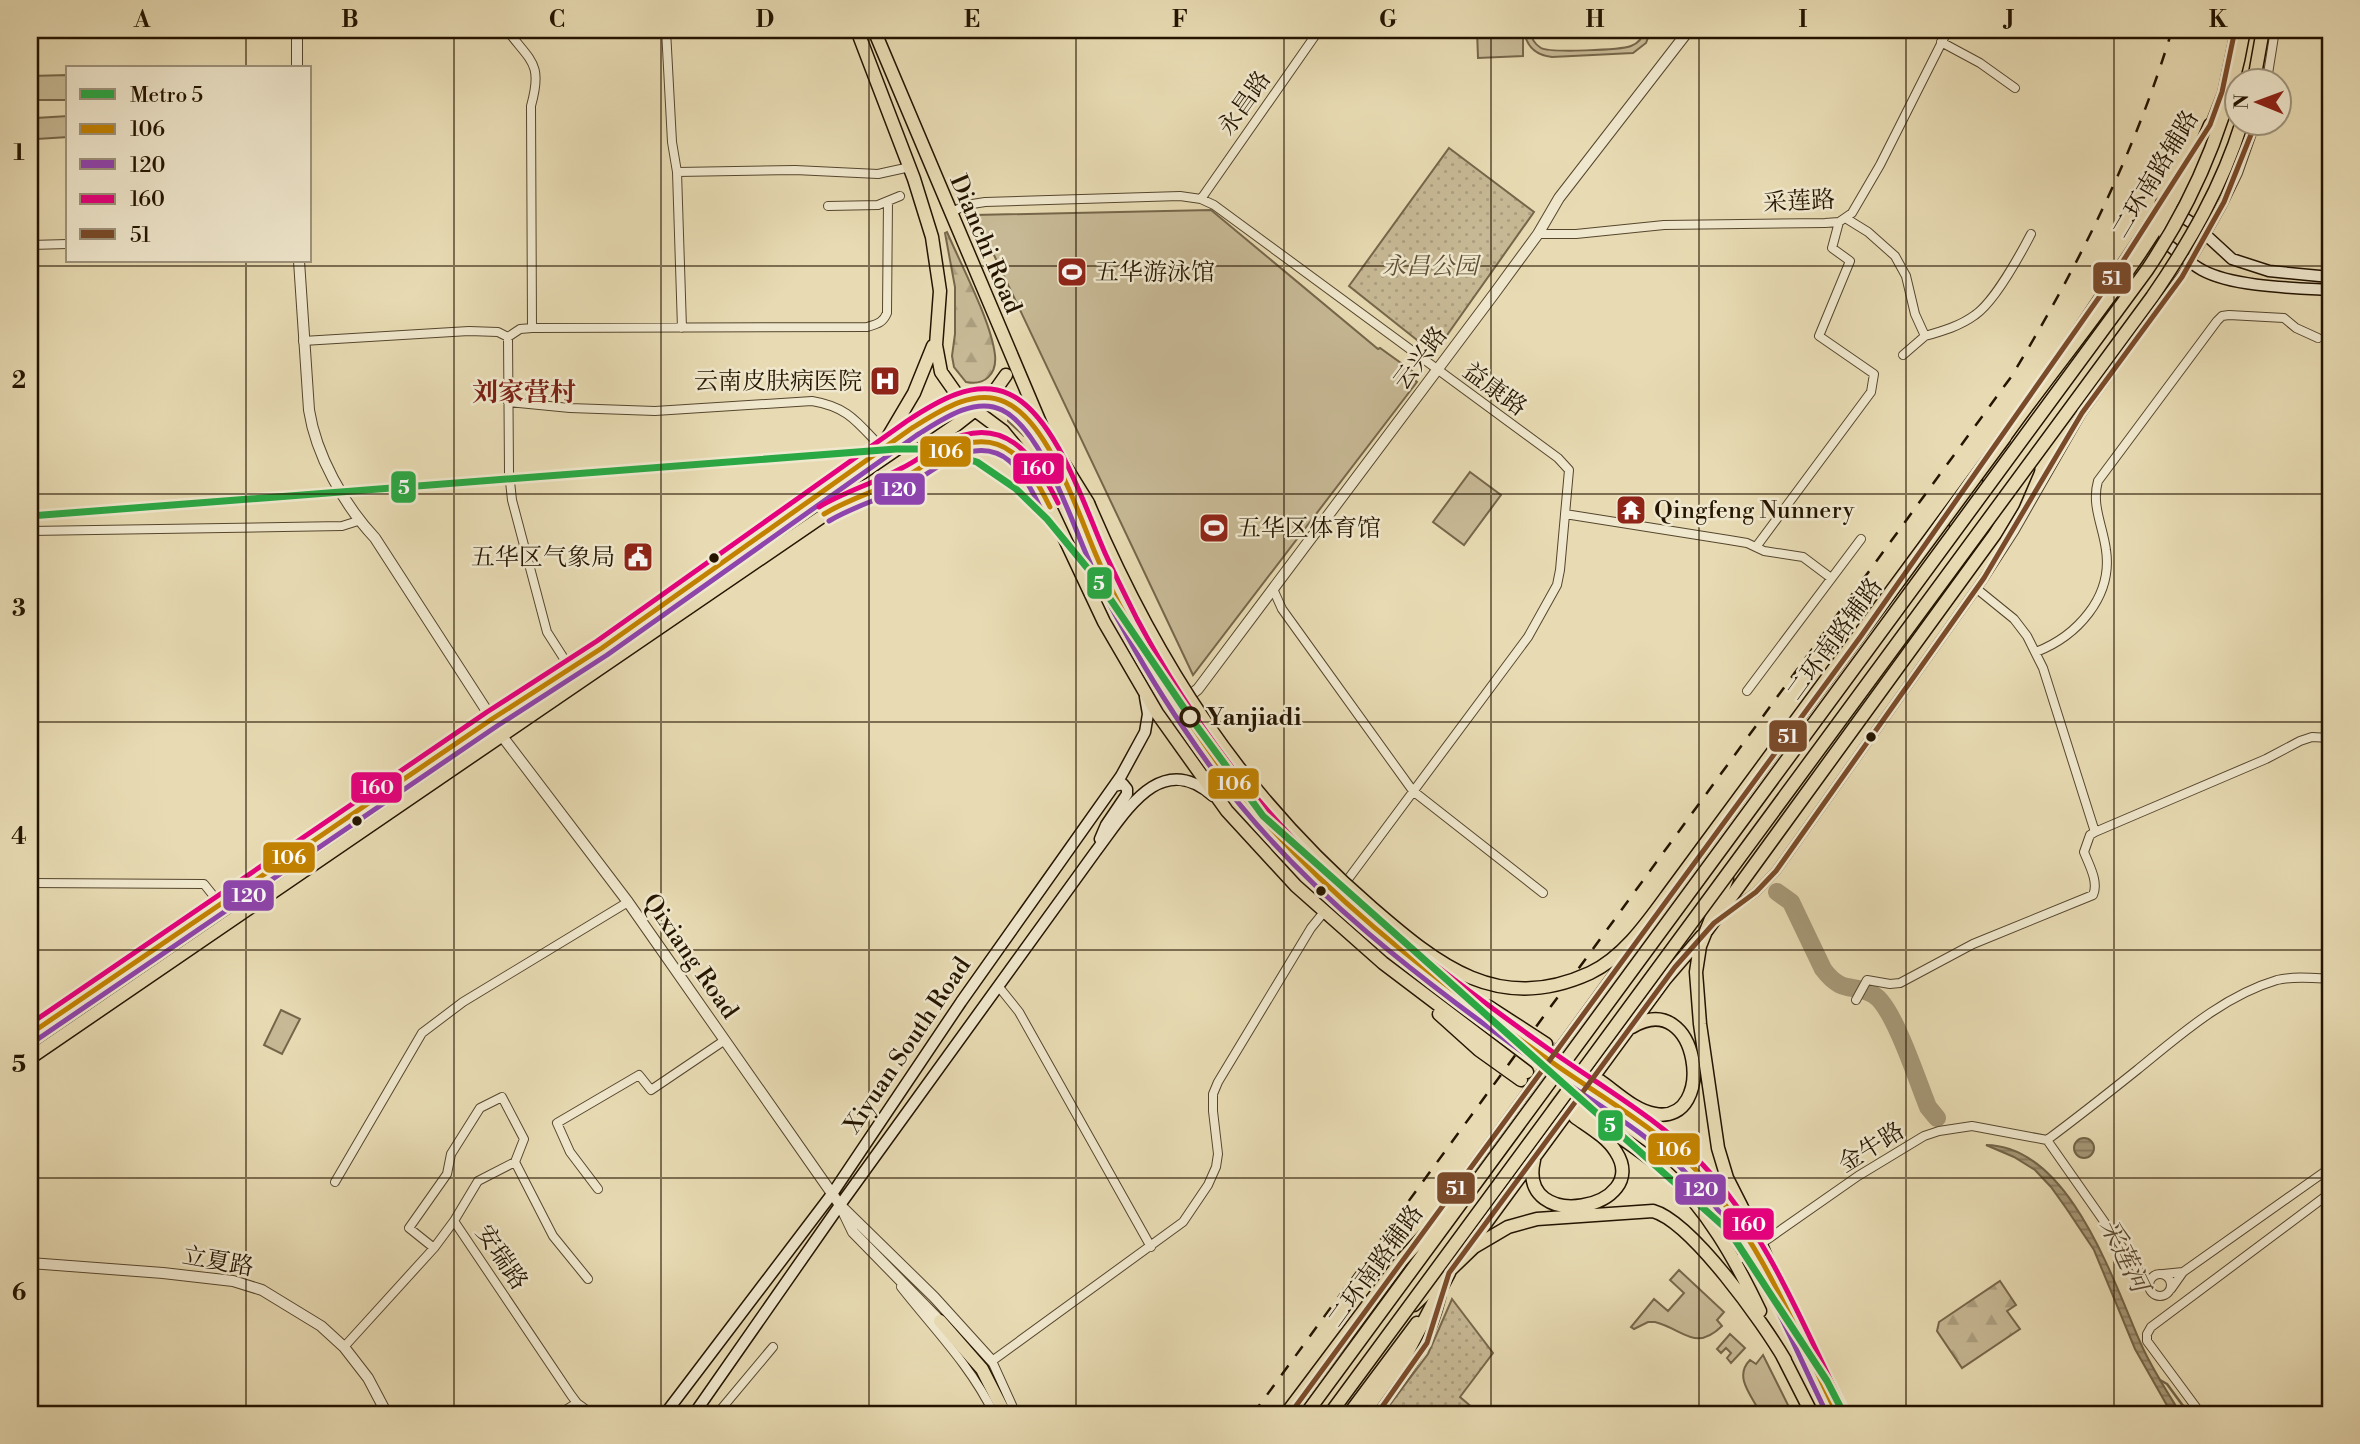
<svg xmlns="http://www.w3.org/2000/svg" width="2360" height="1444" font-family="'Libre Bodoni','Noto Serif SC',serif">
  <defs>
    <pattern id="forest-firs" width="22" height="20" patternUnits="userSpaceOnUse" patternTransform="scale(1.75)"><rect width="22" height="20" fill="#c7b995"/><path d="M5 1l3.5 6h-7zM16 11l3.5 6h-7z" fill="#ab9e7f"/></pattern>
    <pattern id="park-dots" width="8" height="8" patternUnits="userSpaceOnUse" patternTransform="scale(1.75)"><rect width="8" height="8" fill="#c7b995"/><path d="M2 2h.1M6 6h.1" fill="none" stroke="#ab9e7f" stroke-width="1.8" stroke-linecap="round"/></pattern>
    <pattern id="water-rules" width="6" height="5" patternUnits="userSpaceOnUse" patternTransform="scale(1.75)"><rect width="6" height="5" fill="#a59776"/><path d="M0 2.5h6" fill="none" stroke="#867a5e"/></pattern>
  </defs>
  <rect width="100%" height="100%" fill="#e8dbb3"/>
  <filter id="stains"><feTurbulence type="fractalNoise" baseFrequency=".00286" numOctaves="4"/><feColorMatrix values="0 0 0 0 .2 0 0 0 0 .09 0 0 0 0 .02 0 0 0 .5 -.17"/></filter>
  <radialGradient id="worn" r=".72"><stop offset=".6" stop-color="#630" stop-opacity="0"/><stop offset="1" stop-color="#630" stop-opacity=".3"/></radialGradient>
  <!-- grass -->
  <path fill="#c7b995" stroke="#76664a" stroke-width="2" d="M1477,30H1523V56L1478,58Z
    M1524,30H1530C1531,38 1534,44 1541,48C1550,53 1621,50 1631,46C1639,43 1643,37 1645,30H1651L1646,43L1633,53L1552,57C1535,55 1526,46 1524,30Z
    M68,75V100H30V76Z
    M68,116V137L37,139L36,118Z
    M1211,210L1378,349L1380,348L1412,371L1409,375L1417,382L1193,675L975,215Z
    M1009,413C1021,414 1027,425 1029,436H1024L1008,421Z
    M1470,472L1501,495L1464,545L1433,522Z
    M281,1010L300,1019L282,1054L264,1045Z
    M1679,1270L1724,1312L1717,1320L1722,1326C1695,1352 1685,1330 1655,1322H1648L1634,1329L1631,1327L1654,1299L1668,1311L1684,1293L1670,1280Z
    M1730,1334L1745,1348L1731,1363L1727,1358L1731,1353L1726,1348L1721,1353L1717,1349Z
    M1763,1355L1789,1407L1782,1414H1761C1752,1396 1733,1377 1750,1360L1756,1364Z"/>
  <!-- forest -->
  <path fill="url(#forest-firs)" stroke="#76664a" stroke-width="2" d="M947,232C961,265 991,321 995,355C997,374 985,386 966,382L954,367L952,356L955,334V287L945,233Z
    M2000,1281L2016,1305L2007,1311L2020,1329L1962,1368L1937,1331L1939,1322Z"/>
  <!-- park -->
  <path fill="url(#park-dots)" stroke="#76664a" stroke-width="2" d="M1449,148L1534,212L1445,338L1434,343L1422,344L1349,286Z
    M1452,1299L1493,1353L1460,1397L1480,1414H1383L1428,1354Z"/>
  <!-- water -->
  <path fill="url(#water-rules)" stroke="#716347" stroke-width="2" d="M2074 1148a10 10 0 1 1 20 0a10 10 0 1 1-20 0Z
    M1986,1145C2070,1146 2113,1281 2141,1344C2151,1367 2167,1392 2181,1414H2172L2169,1409L2135,1349L2094,1250L2066,1208L2051,1187L2035,1170L2014,1157Z"/>
  <g fill="none" stroke-linecap="round" stroke-linejoin="round">
    <!-- stream -->
    <path stroke="#716347" stroke-width="2.5" d="M2160,1380L2167,1384L2189,1414"/>
    <!-- river -->
    <path stroke="#a59776" stroke-width="18" d="M1777,892L1791,902L1823,969C1843,996 1854,982 1874,995C1894,1007 1918,1083 1928,1107L1937,1118"/>
    <!-- primary-tunnel -->
    <path stroke="#c1b38f" stroke-width="12" stroke-dasharray="12 6" stroke-linecap="butt" d="M1548,1045L1591,1075
      M1540,1053L1583,1084
      M1527,1072L1570,1102
      M1521,1080L1564,1110"/>
    <!-- minor casing -->
    <g stroke="#55462d" stroke-width="10">
      <path id="minor" d="M507,30C531,62 543,63 531,106L532,328
        M666,30L672,142L677,172L682,328
        M1941,42L1980,63L2015,88
        M2267,80L2275,30
        M2208,128L2222,92L2235,30
        M677,172L795,170L878,174L910,167
        M1201,199L1319,30
        M828,206L878,205L900,196
        M950,213L966,205L985,202L1180,196L1201,199L1214,205L1558,458L1569,470L1560,570L1557,585L1528,637L1337,894
        M1847,219L1868,232L1895,256L1906,276L1915,314L1925,336C1943,331 1960,326 1975,315C1994,302 2020,255 2031,234
        M1538,234H1576L1664,225L1825,223L1839,222L1852,213L1880,165L1948,30
        M30,245L68,244
        M508,337L520,329L532,328L867,327C877,324 883,323 887,313L888,201
        M508,337L509,472L512,500L547,632L570,668
        M303,341L469,331L498,332L508,337
        M2067,344L2186,166
        M1903,355L1925,336
        M508,402L570,408L655,411L812,401C848,407 857,422 881,447
        M1565,514L1729,540L1747,543L1764,551L1803,557L1831,578
        M30,531L342,526L358,521
        M1756,547L1871,392L1874,374L1819,336L1850,261L1832,248L1839,222
        M1273,589L1282,609L1413,791L1543,893
        M1977,589L2014,619L2027,636L2043,668L2095,832
        M2036,652C2077,636 2113,597 2106,550C2103,526 2091,505 2098,481L2217,321L2222,316L2229,315L2284,318L2296,328L2318,338
        M1747,691L1861,539
        M30,883L204,884L220,904
        M1719,918L1756,892L1776,871L1984,578L2015,530L2082,413L2187,268L2222,206L2238,173L2256,122
        M999,987L1019,1012L1151,1247
        M1856,1000L1867,980L1890,984L1900,983L1973,944L2093,895C2099,882 2089,865 2084,852L2090,835L2095,832L2266,759L2300,741L2312,737L2330,738
        M2047,1140C2078,1117 2107,1094 2137,1070C2179,1036 2223,996 2277,980C2294,976 2313,978 2330,979
        M515,1162L553,1236L588,1279
        M335,1182L422,1033L463,1002L628,902
        M598,1189L570,1152L557,1123L639,1075L651,1090L725,1040
        M1441,1209L1633,946
        M434,1248L409,1228L447,1174L451,1154L480,1108L502,1097L524,1139L515,1162L478,1181L454,1221
        M1735,1262L1858,1176L1924,1136L1939,1131L1972,1126L2047,1140L2150,1287
        M2183,1272L2330,1168
        M2163,1274L2183,1272L2171,1289
        M2149 1285a11 11 0 1 1 22 0a11 11 0 1 1-22 0Z
        M901,1287C934,1329 971,1366 994,1414
        M344,1347L434,1248L454,1221L571,1395L577,1403L592,1414
        M559,1414L577,1403
        M717,1414L773,1347
        M1016,1414L992,1361L1183,1222L1208,1185L1216,1167L1218,1154L1213,1111V1094L1218,1082L1311,928L1324,912
        M1377,1414C1407,1372 1430,1348 1442,1296
        M2201,1414L2147,1341V1334L2151,1327L2330,1193
        M2318,1414L2330,1405"/>
    </g>
    <!-- tertiary casing -->
    <g stroke="#55462d" stroke-width="12">
      <path id="tertiary" d="M297,30V68
        M299,261L309,410C316,455 344,505 375,538L492,719
        M1178,705L1198,689L1494,294L1538,234L1559,198L1689,30
        M502,736L628,902L840,1205
        M30,1263L163,1273L233,1281L262,1290L321,1326L344,1347L368,1378L387,1414
        M940,1321L853,1232L840,1205L934,1297L992,1361"/>
    </g>
    <!-- secondary casing -->
    <g stroke="#241400" stroke-width="13">
      <path id="secondary" d="M2161,203L2195,225L2232,259L2269,271L2330,277
        M2171,213C2165,223 2161,233 2167,244C2179,253 2189,263 2202,270C2233,287 2295,288 2330,290
        M1100,839L1106,825L1127,794V789L1123,784L1114,786
        M665,1414L832,1194L961,1002L1121,776L1145,732L1148,714L1145,697
        M694,1414L840,1205L1096,851C1125,813 1160,749 1213,796"/>
    </g>
    <!-- primary casing -->
    <g stroke="#241400" stroke-width="15">
      <path id="primary" d="M857,30L914,179L932,237L940,291L936,345L941,372L960,399L1003,431L1021,453L1047,501L1104,622L1157,713L1227,811L1296,886L1383,963L1527,1072
        M874,30L1044,432
        M885,442L914,393L933,346
        M1057,453L1088,503
        M859,496C876,490 894,483 910,474C946,453 980,420 1018,457
        M1081,520C1131,638 1197,752 1287,845C1363,924 1452,989 1540,1053
        M1727,879L1700,946L1696,972L1700,1024L1718,1148L1727,1178L1761,1245L1805,1350
        M1489,1007L1546,1044
        M1439,1014L1479,1050L1521,1080
        M30,1034C321,835 617,642 902,434C926,418 954,398 985,398C1036,397 1067,488 1084,527
        M30,1058L956,425L989,399L1006,375
        M1600,1081C1616,1092 1635,1111 1655,1114C1718,1125 1699,986 1632,1027
        M1592,1090C1617,1108 1643,1124 1667,1144C1705,1175 1735,1215 1758,1257
        M1579,1109C1607,1129 1637,1147 1663,1169C1707,1208 1735,1259 1760,1311
        M1534,1160C1516,1235 1653,1209 1616,1152C1607,1137 1589,1127 1575,1117
        M1469,1246L1665,979L1702,936
        M1414,1305L1474,1247L1508,1227L1537,1219L1653,1211C1692,1222 1764,1324 1785,1360
        M1802,1346L1837,1414
        M1782,1355L1812,1414"/>
    </g>
    <!-- trunk casing -->
    <g stroke="#241400" stroke-width="15">
      <path id="trunk" d="M2254,80L2263,30
        M1999,445C2072,341 2162,244 2210,125
        M1956,525L1976,481
        M1707,930L1995,534L2013,504L2028,469
        M940,1321L982,1369L1005,1414
        M1349,1414L1417,1323
        M1363,1414L1406,1355L1449,1273"/>
    </g>
    <!-- minor -->
    <use href="#minor" stroke="#f0e8ce" stroke-width="8"/>
    <!-- tertiary -->
    <use href="#tertiary" stroke="#f0e8ce" stroke-width="10"/>
    <!-- secondary -->
    <use href="#secondary" stroke="#f0e8ce" stroke-width="10"/>
    <!-- primary -->
    <use href="#primary" stroke="#e8dbb3" stroke-width="12"/>
    <!-- trunk -->
    <use href="#trunk" stroke="#e8dbb3" stroke-width="12"/>
    <!-- rail -->
    <path stroke="#241400" stroke-width="2.5" stroke-dasharray="12 12" stroke-linecap="butt" d="M1253,1414L2011,377C2078,267 2135,153 2172,30"/>
    <!-- trunk-bridge casing -->
    <g stroke="#241400" stroke-width="15" stroke-linecap="butt">
      <path id="trunk-bridge" d="M1088,503C1156,663 1240,794 1372,908C1438,965 1498,1015 1590,973C1626,956 1651,917 1674,886L2005,437
        M1286,1414L1401,1261L1450,1207
        M1306,1414L2147,270C2197,196 2229,118 2244,30
        M1330,1414L2152,297C2190,242 2222,186 2242,122"/>
    </g>
    <!-- trunk-bridge -->
    <use href="#trunk-bridge" stroke="#e8dbb3" stroke-width="12"/>
    <!-- bus-1 casing -->
    <g stroke="#f0e8ce" stroke-width="10">
      <path id="bus-1" d="M824,514C849,499 877,491 903,478C919,470 933,458 949,450C1004,424 1028,463 1050,507
        M30,1034L492,719L602,648L912,428C938,412 974,387 1005,402C1049,422 1078,513 1096,555C1106,579 1118,603 1131,626C1157,675 1188,721 1220,766C1309,887 1432,977 1553,1063C1601,1097 1656,1127 1697,1171C1761,1239 1796,1331 1837,1414"/>
    </g>
    <!-- bus-2 casing -->
    <g stroke="#f0e8ce" stroke-width="10">
      <path id="bus-2" d="M829,521C854,506 882,499 908,485C924,477 938,465 954,457C1004,435 1023,472 1042,511
        M35,1041L497,726L607,655L917,435C940,421 974,396 1002,410C1041,429 1070,517 1087,556C1098,582 1111,608 1125,632C1151,680 1181,726 1213,770C1302,892 1425,982 1546,1069C1594,1103 1647,1132 1688,1175C1753,1241 1787,1333 1827,1414"/>
    </g>
    <!-- bus-3 casing -->
    <g stroke="#f0e8ce" stroke-width="10">
      <path id="bus-3" d="M819,507C846,491 875,483 902,468C917,461 929,450 944,443C1003,412 1034,454 1058,503
        M30,1024L487,712L597,641L907,421C936,402 974,378 1009,394C1056,415 1085,508 1105,553C1115,575 1126,597 1137,619C1164,670 1196,720 1231,766C1320,883 1439,971 1557,1055C1607,1090 1661,1121 1703,1165C1768,1234 1803,1326 1845,1410"/>
    </g>
    <!-- bus-4 casing -->
    <g stroke="#f0e8ce" stroke-width="10">
      <path id="bus-4" d="M1290,1414L1861,636L2107,286L2210,125L2222,92L2235,30
        M1377,1414L1427,1343L1449,1273L1675,967L1714,923L1756,892L1776,871L1984,578L2082,413L2182,277L2224,202L2256,122"/>
    </g>
    <!-- bus-1 -->
    <use href="#bus-1" stroke="#c28200" stroke-width="5"/>
    <!-- bus-2 -->
    <use href="#bus-2" stroke="#8e44ad" stroke-width="5"/>
    <!-- bus-3 -->
    <use href="#bus-3" stroke="#e5007d" stroke-width="5"/>
    <!-- bus-4 -->
    <use href="#bus-4" stroke="#7a4b2a" stroke-width="5"/>
    <!-- metro-1 casing -->
    <g stroke="#f0e8ce" stroke-width="12">
      <path id="metro-1" d="M30,516L896,449H932L977,462L1015,488L1047,519L1098,581L1190,717L1263,816L1730,1232L1827,1381L1844,1414"/>
    </g>
    <!-- metro-1 -->
    <use href="#metro-1" stroke="#2aa844" stroke-width="7"/>
  </g>
  <!-- grid -->
  <path fill="none" stroke="#241400" stroke-width="2" stroke-opacity="0.55" d="M246,30V68M454,30V1414M661,30V1414M869,30V1414M1076,30V1414M1284,30V1414M1491,30V1414M1699,30V1414M1906,30V1414M2114,30V1414M246,261V1414M30,266H2330M30,494H2330M30,722H2330M30,950H2330M30,1178H2330"/>
  <!-- icons -->
  <defs>
    <g id="stadium-square" transform="scale(1.575)"><rect x="-9" y="-9" width="18" height="18" rx="4" fill="#8f2418" stroke="#f0e8ce"/><path d="M0-5a6.5 5 0 1 0 0 10a6.5 5 0 1 0 0-10ZM-3.5-1.8h7v3.6h-7Z" fill="#fff"/></g>
    <g id="hospital-square" transform="scale(1.575)"><rect x="-9" y="-9" width="18" height="18" rx="4" fill="#8f2418" stroke="#f0e8ce"/><path d="M-5-5h3v3.5h4V-5h3V5h-3V1.5h-4V5h-3Z" fill="#fff"/></g>
    <g id="temple-square" transform="scale(1.575)"><rect x="-9" y="-9" width="18" height="18" rx="4" fill="#8f2418" stroke="#f0e8ce"/><path d="M0-6L5-2H3V0L6.5 2.5H4V6H1.5V3h-3V6H-4V2.5H-6.5L-3 0V-2H-5Z" fill="#fff"/></g>
    <g id="civic-square" transform="scale(1.575)"><rect x="-9" y="-9" width="18" height="18" rx="4" fill="#8f2418" stroke="#f0e8ce"/><path d="M-.6-6.5H3V-4.5H.6V-3L4-1V1h2V6H-6V1h2V-1L-.6-3ZM-1.2 2.5V6h2.4V2.5Z" fill="#fff"/></g>
  </defs>
  <g fill-rule="evenodd">
    <use href="#stadium-square" x="1072" y="272"/>
    <use href="#hospital-square" x="885" y="381"/>
    <use href="#temple-square" x="1631" y="510"/>
    <use href="#stadium-square" x="1214" y="528"/>
    <use href="#civic-square" x="638" y="557"/>
  </g>
  <!-- markers -->
  <g fill="#241400" stroke="#f0e8ce" stroke-width="2.5">
    <circle cx="714" cy="558" r="6"/>
    <circle cx="1871" cy="737" r="6"/>
    <circle cx="357" cy="821" r="6"/>
    <circle cx="1321" cy="891" r="6"/>
  </g>
  <circle fill="#f0e8ce" stroke="#241400" stroke-width="3.5" cx="1190" cy="717" r="9"/>
  <g text-anchor="middle" stroke-width="5" stroke-linejoin="round" paint-order="stroke">
    <!-- street labels -->
    <g font-size="24" fill="#241400" stroke="#f0e8ce">
      <text transform="translate(1244 103) rotate(-55)" y="8">永昌路</text>
      <text transform="translate(2155 174) rotate(-59)" y="8">二环南路辅路</text>
      <text transform="translate(1799 201) rotate(-3)" y="8">采莲路</text>
      <text transform="translate(986 244) rotate(67)" y="8">Dianchi Road</text>
      <text transform="translate(1420 358) rotate(-53)" y="8">云兴路</text>
      <text transform="translate(1495 389) rotate(36)" y="8">益康路</text>
      <text transform="translate(1834 639) rotate(-54)" y="8">二环南路辅路</text>
      <text transform="translate(691 956) rotate(55)" y="8">Qixiang Road</text>
      <text transform="translate(907 1045) rotate(-56)" y="8">Xiyuan South Road</text>
      <text transform="translate(1871 1147) rotate(-32)" y="8">金牛路</text>
      <text transform="translate(502 1257) rotate(56)" y="8">安瑞路</text>
      <text transform="translate(218 1261) rotate(10)" y="8">立夏路</text>
      <text transform="translate(1375 1266) rotate(-54)" y="8">二环南路辅路</text>
    </g>
    <!-- park labels -->
    <g font-size="24" font-style="italic" fill="#5d4e34" stroke="#f0e8ce">
      <text x="1430" y="274">永昌公园</text>
    </g>
    <!-- poi labels -->
    <g font-size="24" fill="#241400" stroke="#f0e8ce" text-anchor="start">
      <text x="1095" y="280">五华游泳馆</text>
      <text x="862" y="389" text-anchor="end">云南皮肤病医院</text>
      <text x="1654" y="518">Qingfeng Nunnery</text>
      <text x="1237" y="536">五华区体育馆</text>
      <text x="615" y="565" text-anchor="end">五华区气象局</text>
    </g>
    <!-- stop labels -->
    <g font-size="24" font-weight="bold" fill="#241400" stroke="#f0e8ce" text-anchor="start">
      <text x="1206" y="725">Yanjiadi</text>
    </g>
    <!-- neighbourhood labels -->
    <g font-size="26" font-weight="bold" fill="#7a1f14" stroke="#f0e8ce">
      <text x="524" y="401">刘家营村</text>
    </g>
    <!-- water labels -->
    <g font-size="26" font-style="italic" fill="#58482f" stroke="#f0e8ce">
      <text transform="translate(2125 1255) rotate(64)" y="9">采莲河</text>
    </g>
  </g>
  <g stroke="#f0e8ce" stroke-width="2.5">
    <rect x="2092" y="261" width="40" height="34" rx="7" fill="#7a4b2a"/>
    <rect x="919" y="435" width="53" height="33" rx="7" fill="#c28200"/>
    <rect x="1012" y="452" width="53" height="33" rx="7" fill="#e5007d"/>
    <rect x="390" y="470" width="27" height="34" rx="7" fill="#2aa844"/>
    <rect x="873" y="472" width="53" height="34" rx="7" fill="#8e44ad"/>
    <rect x="1086" y="566" width="27" height="34" rx="7" fill="#2aa844"/>
    <rect x="1768" y="719" width="40" height="34" rx="7" fill="#7a4b2a"/>
    <rect x="1207" y="767" width="53" height="33" rx="7" fill="#c28200"/>
    <rect x="350" y="771" width="53" height="33" rx="7" fill="#e5007d"/>
    <rect x="262" y="841" width="54" height="33" rx="7" fill="#c28200"/>
    <rect x="222" y="879" width="53" height="33" rx="7" fill="#8e44ad"/>
    <rect x="1597" y="1109" width="27" height="33" rx="7" fill="#2aa844"/>
    <rect x="1647" y="1132" width="54" height="34" rx="7" fill="#c28200"/>
    <rect x="1436" y="1171" width="40" height="34" rx="7" fill="#7a4b2a"/>
    <rect x="1674" y="1173" width="53" height="33" rx="7" fill="#8e44ad"/>
    <rect x="1722" y="1207" width="53" height="34" rx="7" fill="#e5007d"/>
  </g>
  <g font-size="19" text-anchor="middle" font-weight="bold" fill="#fff">
    <text x="2112" y="285">51</text>
    <text x="946" y="458">106</text>
    <text x="1038" y="475">160</text>
    <text x="404" y="494">5</text>
    <text x="899" y="496">120</text>
    <text x="1099" y="590">5</text>
    <text x="1788" y="743">51</text>
    <text x="1234" y="790">106</text>
    <text x="377" y="794">160</text>
    <text x="289" y="864">106</text>
    <text x="249" y="902">120</text>
    <text x="1610" y="1132">5</text>
    <text x="1674" y="1156">106</text>
    <text x="1456" y="1195">51</text>
    <text x="1701" y="1196">120</text>
    <text x="1749" y="1231">160</text>
  </g>
  <!-- margin -->
  <rect width="2360" height="1444" fill="none" stroke="#e8dbb3" stroke-width="77"/>
  <!-- legend -->
  <rect x="66" y="66" width="245" height="196" fill="#f0e8ce" stroke="#9e937c" stroke-width="2"/>
  <rect x="80" y="89" width="35" height="10" fill="#2aa844" stroke="#9e937c" stroke-width="2"/>
  <text x="130" y="102" font-size="21" fill="#241400">Metro 5</text>
  <rect x="80" y="124" width="35" height="10" fill="#c28200" stroke="#9e937c" stroke-width="2"/>
  <text x="130" y="136" font-size="21" fill="#241400">106</text>
  <rect x="80" y="159" width="35" height="10" fill="#8e44ad" stroke="#9e937c" stroke-width="2"/>
  <text x="130" y="172" font-size="21" fill="#241400">120</text>
  <rect x="80" y="194" width="35" height="10" fill="#e5007d" stroke="#9e937c" stroke-width="2"/>
  <text x="130" y="206" font-size="21" fill="#241400">160</text>
  <rect x="80" y="229" width="35" height="10" fill="#7a4b2a" stroke="#9e937c" stroke-width="2"/>
  <text x="130" y="242" font-size="21" fill="#241400">51</text>
  <!-- north arrow -->
  <g transform="translate(2258 102) rotate(271)"><circle r="33" fill="#f0e8ce" stroke="#9e937c" stroke-width="2"/>
  <path d="M0-5L12 26L0 18L-12 26Z" fill="#8f2418"/>
  <text y="-10" font-size="19" font-weight="bold" text-anchor="middle" fill="#241400">N</text>
  </g>
  <rect x="38" y="38" width="2284" height="1368" fill="none" stroke="#241400" stroke-width="2.5"/>
  <g font-size="23" text-anchor="middle" font-weight="bold" fill="#241400">
    <text x="142" y="27">A</text>
    <text x="350" y="27">B</text>
    <text x="557" y="27">C</text>
    <text x="765" y="27">D</text>
    <text x="972" y="27">E</text>
    <text x="1180" y="27">F</text>
    <text x="1388" y="27">G</text>
    <text x="1595" y="27">H</text>
    <text x="1803" y="27">I</text>
    <text x="2010" y="27">J</text>
    <text x="2218" y="27">K</text>
    <text x="19" y="160">1</text>
    <text x="19" y="388">2</text>
    <text x="19" y="616">3</text>
    <text x="19" y="844">4</text>
    <text x="19" y="1072">5</text>
    <text x="19" y="1300">6</text>
  </g>
  <rect width="100%" height="100%" filter="url(#stains)"/>
  <rect width="100%" height="100%" fill="url(#worn)"/>
</svg>
